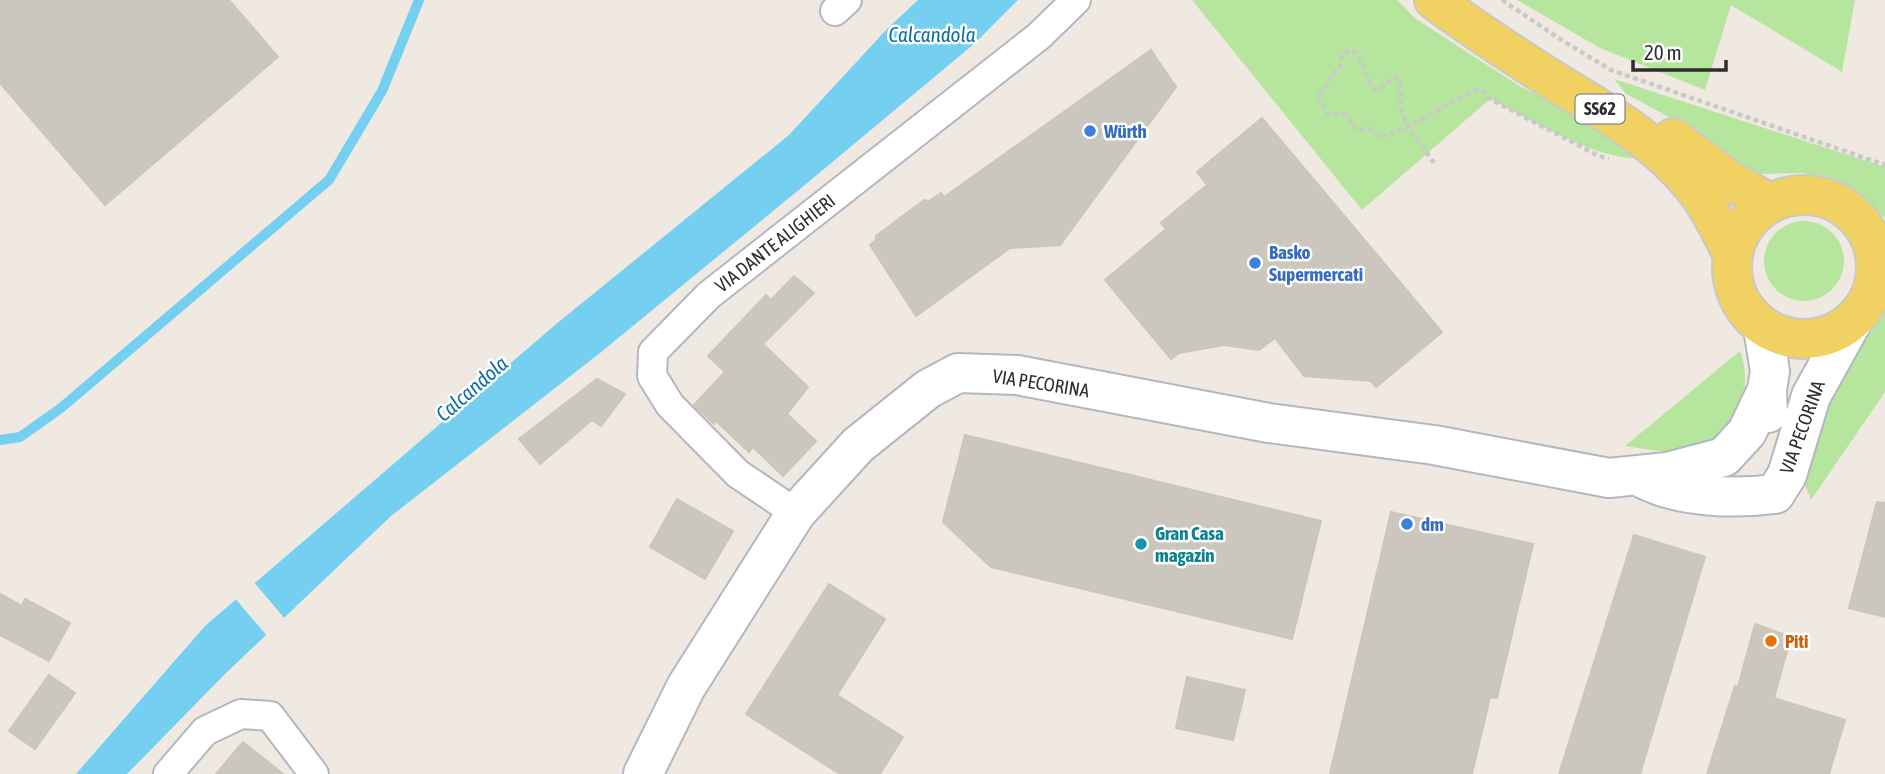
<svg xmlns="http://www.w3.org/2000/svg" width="1885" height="774" font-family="'Asap Condensed',sans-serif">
  <rect width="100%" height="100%" fill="#efe9e1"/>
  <!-- green -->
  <path fill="#b6e59e" d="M1192,0H1397L1416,19L1521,87L1613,132L1645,157C1605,166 1528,118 1490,99L1362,210Z
    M1517,0H1855L1842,72L1731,5L1705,90L1600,48Z
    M1614,79L1885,167V218L1848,186L1827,177L1802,173L1757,174L1741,167L1671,118L1626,94Z
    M1764 261a40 40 0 1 1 80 0a40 40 0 1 1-80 0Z
    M1885,312V392L1811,500L1802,477L1808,447L1861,331Z
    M1740,351C1752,383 1743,424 1711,442C1701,447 1685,450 1674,451C1659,453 1641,448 1625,446Z"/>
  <!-- water -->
  <path fill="#75cff0" d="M918,0H1018L974,44L806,184L600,353L391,516L225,674L127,774H76L205,626L555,325L789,135L887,29Z"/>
  <!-- pier -->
  <path fill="#efe9e1" d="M252,580L286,620L268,637L233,596Z"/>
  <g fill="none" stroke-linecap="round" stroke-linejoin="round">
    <!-- stream -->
    <path stroke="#75cff0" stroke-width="10" d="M0,440L20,437L61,408L329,180L382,91L419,0"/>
  </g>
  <!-- building -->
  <path fill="#cbc7bf" stroke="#cbc5ba" stroke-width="2" d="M0,0H229L278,57L105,205L0,83Z
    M1151,50L1176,87L1060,245L1010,248L916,316L870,245L876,240V236L924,200L929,201L941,193L944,197Z
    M1262,118L1442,332L1376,387L1371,381L1304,376L1275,338L1259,350L1224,345L1179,353L1171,359L1105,280L1166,229L1161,223L1207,185L1197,172Z
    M794,276L814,293L763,344L808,387L787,414L816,441L783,476L753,447L749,452L716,421L714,424L694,405L725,372L708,356L766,295L771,300Z
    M597,379L625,394L601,426L592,420L540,464L519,439Z
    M965,435L1321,521L1292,639L991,567L943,522Z
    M677,499L733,531L705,579L650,547Z
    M1877,502L1885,503V617L1849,608Z
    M1391,512L1533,544L1497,698L1490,697L1472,774H1330Z
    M1634,535L1705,557L1640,774H1559Z
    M829,584L885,619L837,695L903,737L880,774H840L746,714Z
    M0,594L22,606L25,599L70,623L49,661L0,635Z
    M1755,624L1791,637L1774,698L1845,720L1829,774H1707L1735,686L1738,687Z
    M49,675L75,693L35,749L9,731Z
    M1187,677L1245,690L1233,740L1176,728Z
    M243,742L283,774H216Z"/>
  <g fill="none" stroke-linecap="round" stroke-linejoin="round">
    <!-- street casing -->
    <g stroke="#b4b7c1" stroke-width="32">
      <path id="street" d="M835,11L847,0
        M796,513L738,474L670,405L652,376L653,352L709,295L1039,36L1076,0
        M168,774L205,731L241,714L270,716L314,774"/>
    </g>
    <!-- secondary casing -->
    <g stroke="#b4b7c1" stroke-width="42">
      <path id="secondary" d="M1763,328L1770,371L1767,390L1768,413
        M1644,479C1681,498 1735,499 1775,494L1787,475L1811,396L1851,324
        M643,774L686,687L796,513L858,445L928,389L958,373L1017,375L1269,423L1434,445L1609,478L1667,472L1724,457L1747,432L1767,390"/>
    </g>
    <!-- primary casing -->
    <g stroke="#c9c9c9" stroke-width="42">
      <path id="primary" d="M1434,0C1473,29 1513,55 1554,81C1603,111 1654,139 1691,184C1708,204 1720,230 1732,253
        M1673,138L1729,180L1770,203
        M1732 267a72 72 0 1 1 144 0a72 72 0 1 1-144 0Z"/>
    </g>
    <!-- path -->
    <path stroke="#c9c9c9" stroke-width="4.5" stroke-dasharray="5 3.5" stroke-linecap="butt" d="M1502,0L1563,41L1611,70L1885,165
      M1434,163C1423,147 1406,128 1401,109C1399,96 1404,91 1396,77C1388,79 1385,87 1377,90C1363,80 1366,60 1353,51L1342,54L1340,67C1330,75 1327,88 1317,96L1329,115L1345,114L1357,130L1370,129L1379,137L1405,128L1409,126L1474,90L1482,91L1490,99L1599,156L1609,159"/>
    <!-- street -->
    <use href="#street" stroke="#fff" stroke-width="28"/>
    <!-- secondary -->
    <use href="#secondary" stroke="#fff" stroke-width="38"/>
    <!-- primary -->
    <use href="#primary" stroke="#f2d163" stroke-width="38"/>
  </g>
  <!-- markers -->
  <g fill="#3f7fe0" stroke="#fff" stroke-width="2.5">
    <circle cx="1090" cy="131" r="7"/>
    <circle cx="1255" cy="263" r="7"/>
    <circle cx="1407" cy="524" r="7"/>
  </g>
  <circle fill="#0f9aa8" stroke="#fff" stroke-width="2.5" cx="1141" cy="544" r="7"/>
  <circle fill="#e8710a" stroke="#fff" stroke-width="2.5" cx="1771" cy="641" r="7"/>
  <g text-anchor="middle" stroke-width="5" stroke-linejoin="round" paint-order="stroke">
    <!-- shield labels -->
    <rect fill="#fff" stroke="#6d6d6d" stroke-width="2" x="1575.5" y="94.5" width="49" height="29" rx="5"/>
    <g font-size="18" font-weight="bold" fill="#2e2e2e">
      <text x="1600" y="115">SS62</text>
    </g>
    <!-- shop labels -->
    <g font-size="19" font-weight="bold" fill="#366cbe" stroke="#fff" text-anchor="start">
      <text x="1104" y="138">Würth</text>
      <text x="1269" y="259">Basko<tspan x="1269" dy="22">Supermercati</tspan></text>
      <text x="1421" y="531">dm</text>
    </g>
    <!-- street labels -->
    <g font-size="19" fill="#2e2e2e" stroke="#fff">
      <text transform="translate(775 243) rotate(-38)" y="7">VIA DANTE ALIGHIERI</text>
      <text transform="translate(1041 383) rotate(9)" y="7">VIA PECORINA</text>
      <text transform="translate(1802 427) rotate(-70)" y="7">VIA PECORINA</text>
    </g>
    <!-- culture labels -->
    <g font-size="19" font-weight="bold" fill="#0d838f" stroke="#fff" text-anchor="start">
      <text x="1155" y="540">Gran Casa<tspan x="1155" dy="22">magazin</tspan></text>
    </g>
    <!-- food labels -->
    <g font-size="19" font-weight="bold" fill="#c56008" stroke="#fff" text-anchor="start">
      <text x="1785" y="648">Piti</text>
    </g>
    <!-- water labels -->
    <g font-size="21" font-style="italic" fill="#0d6fa3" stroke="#fff">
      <text x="932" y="42">Calcandola</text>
      <text transform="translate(472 389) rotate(-41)" y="7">Calcandola</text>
    </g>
  </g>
  <!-- scale -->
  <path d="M1633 60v10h93v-10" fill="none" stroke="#2e2e2e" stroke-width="3.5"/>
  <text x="1644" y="60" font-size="21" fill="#2e2e2e" stroke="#ffffff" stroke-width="5" paint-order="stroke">20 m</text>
</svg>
